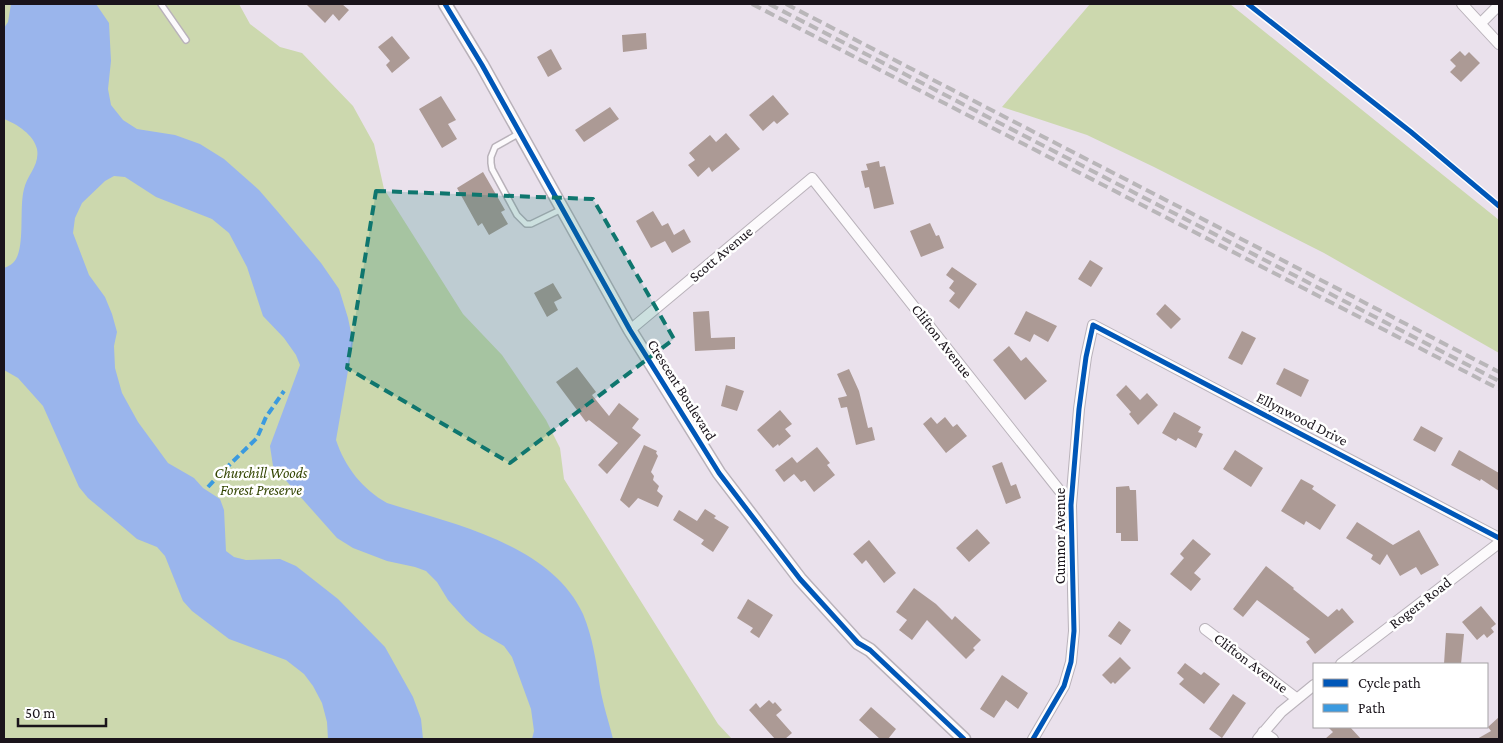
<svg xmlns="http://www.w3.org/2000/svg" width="1503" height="743" font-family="'Crimson Pro',serif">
  <rect width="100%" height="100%" fill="#eae1ec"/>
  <!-- green -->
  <path fill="#ccd8ae" d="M4,4H239L250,24L280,47L302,53L353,106L374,144L384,189L463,314L502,355L546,420L560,448L564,479L718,724L732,739H4Z
    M1090,4H1230L1499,220V353L1324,253L1154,167L1087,135L1002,107Z"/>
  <!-- water -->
  <path fill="#9ab5ec" d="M11,4H96L109,23L111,61L108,89L111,105L123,120L137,129L175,135L200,144L224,159L259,190L278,212L321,263L339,289L348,318L353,342L336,440C345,467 362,489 387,503C453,524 551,544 583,614C593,638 596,662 600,687C603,705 609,722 613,739H532L534,731L531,709L512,657L504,646L480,632L466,620L448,600L437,582L426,571L415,567L387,561L353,548L337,538L273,466L270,446L300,365L296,355L284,338L263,316L247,267L229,233L212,219L156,197L125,177L114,176L105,181L82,203L75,218L73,233L89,275L105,297L112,314L117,332L114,346L115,368L122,393L138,422L168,463L194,478L203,488L220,499L224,510L226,551L234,557L246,560L280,559L296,566L338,599L385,647L413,697L421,719L423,739H328L327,722L322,703L313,686L304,674L286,660L229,639L192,611L183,601L165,556L157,547L137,539L117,522L88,498L79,487L43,406L18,378L4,370V268C9,266 13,264 16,259C25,243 19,208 24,189C27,175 40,165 37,149C34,135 17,124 4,119V28L8,22Z"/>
  <!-- building -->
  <path fill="#ac9a95" d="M306,4H342L349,10L339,21L333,14L325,23Z
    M646,33L647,49L623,52L622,35Z
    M392,36L410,58L392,73L386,65L390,61L378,47Z
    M551,49L562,69L548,77L537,57Z
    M1460,51L1465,56L1469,52L1480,63L1461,82L1450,72L1456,66L1450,60Z
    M773,95L789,114L777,124L774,121L763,131L749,115Z
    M441,96L456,120L448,124L457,139L442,148L419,109Z
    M610,107L619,119L584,142L575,130Z
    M726,133L740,149L712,172L709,167L698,177L688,165L695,160L689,153L710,135L716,142Z
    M879,161L880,167L885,166L894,204L874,209L869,187L865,188L861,171L868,170L866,164Z
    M483,172L505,210L501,212L508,224L489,235L482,223L478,226L457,188Z
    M653,211L662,226L668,223L674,235L684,229L691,242L672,253L665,241L651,248L636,221Z
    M930,223L936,236L939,235L944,248L921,257L910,231Z
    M1090,260L1103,268L1091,287L1078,279Z
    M952,267L977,284L959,309L949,301L955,293L949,288L954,281L946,275Z
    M553,283L562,298L554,302L558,310L547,317L534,293Z
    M1165,304L1181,319L1171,329L1156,314Z
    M709,311L711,338L735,337V349L695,351L693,312Z
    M1026,311L1057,326L1048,342L1034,334L1030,342L1014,334Z
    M1242,331L1256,338L1242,365L1228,358Z
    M1009,346L1021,361L1026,357L1047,381L1025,400L993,360Z
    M577,367L596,392L592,395L609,416L619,403L639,419L632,428L641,435L607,474L598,465L618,443L589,420L586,422L556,382Z
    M1284,368L1309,380L1301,397L1276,384Z
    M849,369L859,391L868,428L872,427L875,440L856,445L847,407L841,408L838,398L847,396L837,374Z
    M726,385L744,391L737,411L721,406Z
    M1126,385L1140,400L1147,393L1158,405L1138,425L1129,414L1131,412L1116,395Z
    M780,410L792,424L785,429L791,436L779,446L778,444L773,448L757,430Z
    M1174,412L1201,427L1198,432L1203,434L1196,448L1178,438L1176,441L1162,433Z
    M931,417L937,424L945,417L953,427L957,424L967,436L946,453L923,424Z
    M1421,426L1443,438L1435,452L1413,440Z
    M644,445L657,451L656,453L658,456L651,472L654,476L653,480L659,486L657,491L663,496L658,507L638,498L629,508L620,500Z
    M817,447L830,463L827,465L835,475L814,492L805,480L801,482L794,474L784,482L775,470L792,457L797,463Z
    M1235,450L1263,468L1251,487L1223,469Z
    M1459,450L1499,473V491L1481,479L1480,481L1451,465Z
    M1002,462L1011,486L1016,484L1021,498L1006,504L992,466Z
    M1301,479L1314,486L1312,489L1336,505L1320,530L1306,521L1304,525L1281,511Z
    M1129,486L1130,490H1136L1138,541H1121V533H1116V487Z
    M705,509L716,516L714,518L729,527L713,552L701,544L704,540L673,520L679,510L697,521Z
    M1357,522L1393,545L1419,530L1439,565L1421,575L1416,567L1400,576L1387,554L1380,565L1371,559L1373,555L1346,538Z
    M977,529L990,543L969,562L956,548Z
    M1193,539L1211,554L1194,573L1201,579L1191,591L1170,574L1184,558L1180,554Z
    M869,540L896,573L884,583L866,560L862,564L853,554Z
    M1266,566L1294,588L1293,589L1328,617L1337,609L1339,611L1342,608L1354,622L1315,654L1306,642L1310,639L1257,600L1243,617L1233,609Z
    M914,588L936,604L952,620L955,616L981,640L973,648L975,650L966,659L927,620L912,640L899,630L907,620L896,612Z
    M748,599L773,615L759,638L750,632L753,628L737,618Z
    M1481,606L1496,624L1491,628L1494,632L1487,638L1484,634L1477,640L1462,622Z
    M1119,621L1131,630L1121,645L1108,636Z
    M1446,633L1464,634L1461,664H1444Z
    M1120,657L1131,668L1115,684L1113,682L1111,684L1102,675Z
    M1185,663L1201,675L1204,672L1220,684L1204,704L1179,684L1184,679L1177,673Z
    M1002,675L1028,693L1018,709L1006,700L994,718L980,709Z
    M1233,694L1246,703L1222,738L1209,729Z
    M769,700L773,704L775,702L782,710L776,715L792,733L785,739H775L749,710L756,703L760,708Z
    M871,707L896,729L888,739H880L859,720Z
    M1499,717V739H1477L1491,731L1488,727Z
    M1328,727H1350L1361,739H1325L1333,732Z"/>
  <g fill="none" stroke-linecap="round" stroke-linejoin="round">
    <!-- service casing -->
    <g stroke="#b9b2ba" stroke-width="8">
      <path id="service" d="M161,4L186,40
        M520,133L495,147L491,157V163L492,169L517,215L526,224H531L562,209"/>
    </g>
    <!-- minor casing -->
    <g stroke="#b9b2ba" stroke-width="12">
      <path id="minor" d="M1462,4L1499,44
        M1481,23L1499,5
        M630,330L812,178L1071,505
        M1205,629L1296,698
        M1341,664L1499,543
        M1263,732L1273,739
        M1033,739L1064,686L1071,662L1074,631L1071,505L1079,409L1086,357L1093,325L1499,538
        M1258,739L1281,712L1314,685"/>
    </g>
    <!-- tertiary casing -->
    <g stroke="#b9b2ba" stroke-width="15">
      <path id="tertiary" d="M445,4L482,65L630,330L719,473L800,579L858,643L870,650L964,739"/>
    </g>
    <!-- service -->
    <use href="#service" stroke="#fcfafc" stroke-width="5"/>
    <!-- minor -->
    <use href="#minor" stroke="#fcfafc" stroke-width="10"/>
    <!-- tertiary -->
    <use href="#tertiary" stroke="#fcfafc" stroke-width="12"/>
    <!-- rail -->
    <path stroke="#b9b6b9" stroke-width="4" stroke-dasharray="10 5" stroke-linecap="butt" d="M752,4L1499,389
      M769,4L1499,381
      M786,4L1499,372"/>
    <!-- quiet -->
    <path stroke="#3b9adf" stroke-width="4" stroke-dasharray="8 4" stroke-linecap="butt" d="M208,487L222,472L257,438L266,417L284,391"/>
    <!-- cycleway casing -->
    <g stroke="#fff" stroke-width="8">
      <path id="cycleway" d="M445,4L482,65L630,330L719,473L800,579L858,643L870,650L964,739
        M1248,4L1411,132L1499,206
        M1033,739L1064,686L1071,662L1074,631L1071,505L1079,409L1086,357L1093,325L1499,538"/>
    </g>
    <!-- cycleway -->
    <use href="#cycleway" stroke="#0057b8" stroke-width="5"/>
  </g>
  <!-- marked area -->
  <path fill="#0f766e" fill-opacity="0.2" stroke="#0f766e" stroke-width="4" stroke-dasharray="10 6" stroke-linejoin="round" d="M376,191L593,199L674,339L510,463L347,368Z"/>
  <g text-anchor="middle" stroke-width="5" stroke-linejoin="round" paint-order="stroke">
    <!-- street labels -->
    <g font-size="15" fill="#1a141b" stroke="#fff">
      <text transform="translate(721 254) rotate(-40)" y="5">Scott Avenue</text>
      <text transform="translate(942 341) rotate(52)" y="5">Clifton Avenue</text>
      <text transform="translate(682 390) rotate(58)" y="5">Crescent Boulevard</text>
      <text transform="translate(1302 419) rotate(27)" y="5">Ellynwood Drive</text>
      <text transform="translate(1060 536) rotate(-90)" y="5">Cumnor Avenue</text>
      <text transform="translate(1420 603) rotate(-38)" y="5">Rogers Road</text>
      <text transform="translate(1251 663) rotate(37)" y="5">Clifton Avenue</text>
    </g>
    <!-- park labels -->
    <g font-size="15" font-style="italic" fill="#334502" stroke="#fff">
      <text x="261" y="478">Churchill Woods<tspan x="261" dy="17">Forest Preserve</tspan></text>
    </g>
  </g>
  <!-- border -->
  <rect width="1503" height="743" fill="none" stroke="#1a141b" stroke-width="10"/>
  <!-- legend -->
  <rect x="1313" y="663" width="175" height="65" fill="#ffffff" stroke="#a3a1a4"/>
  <rect x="1323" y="679" width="25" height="8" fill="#0057b8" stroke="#a3a1a4"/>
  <text x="1358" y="688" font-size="15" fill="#1a141b">Cycle path</text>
  <rect x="1323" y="704" width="25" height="8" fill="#3b9adf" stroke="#a3a1a4"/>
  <text x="1358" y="713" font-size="15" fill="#1a141b">Path</text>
  <!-- scale -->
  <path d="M18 718v8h88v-8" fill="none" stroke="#1a141b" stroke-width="2.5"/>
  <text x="25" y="718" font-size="15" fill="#1a141b" stroke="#ffffff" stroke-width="4" paint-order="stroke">50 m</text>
</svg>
